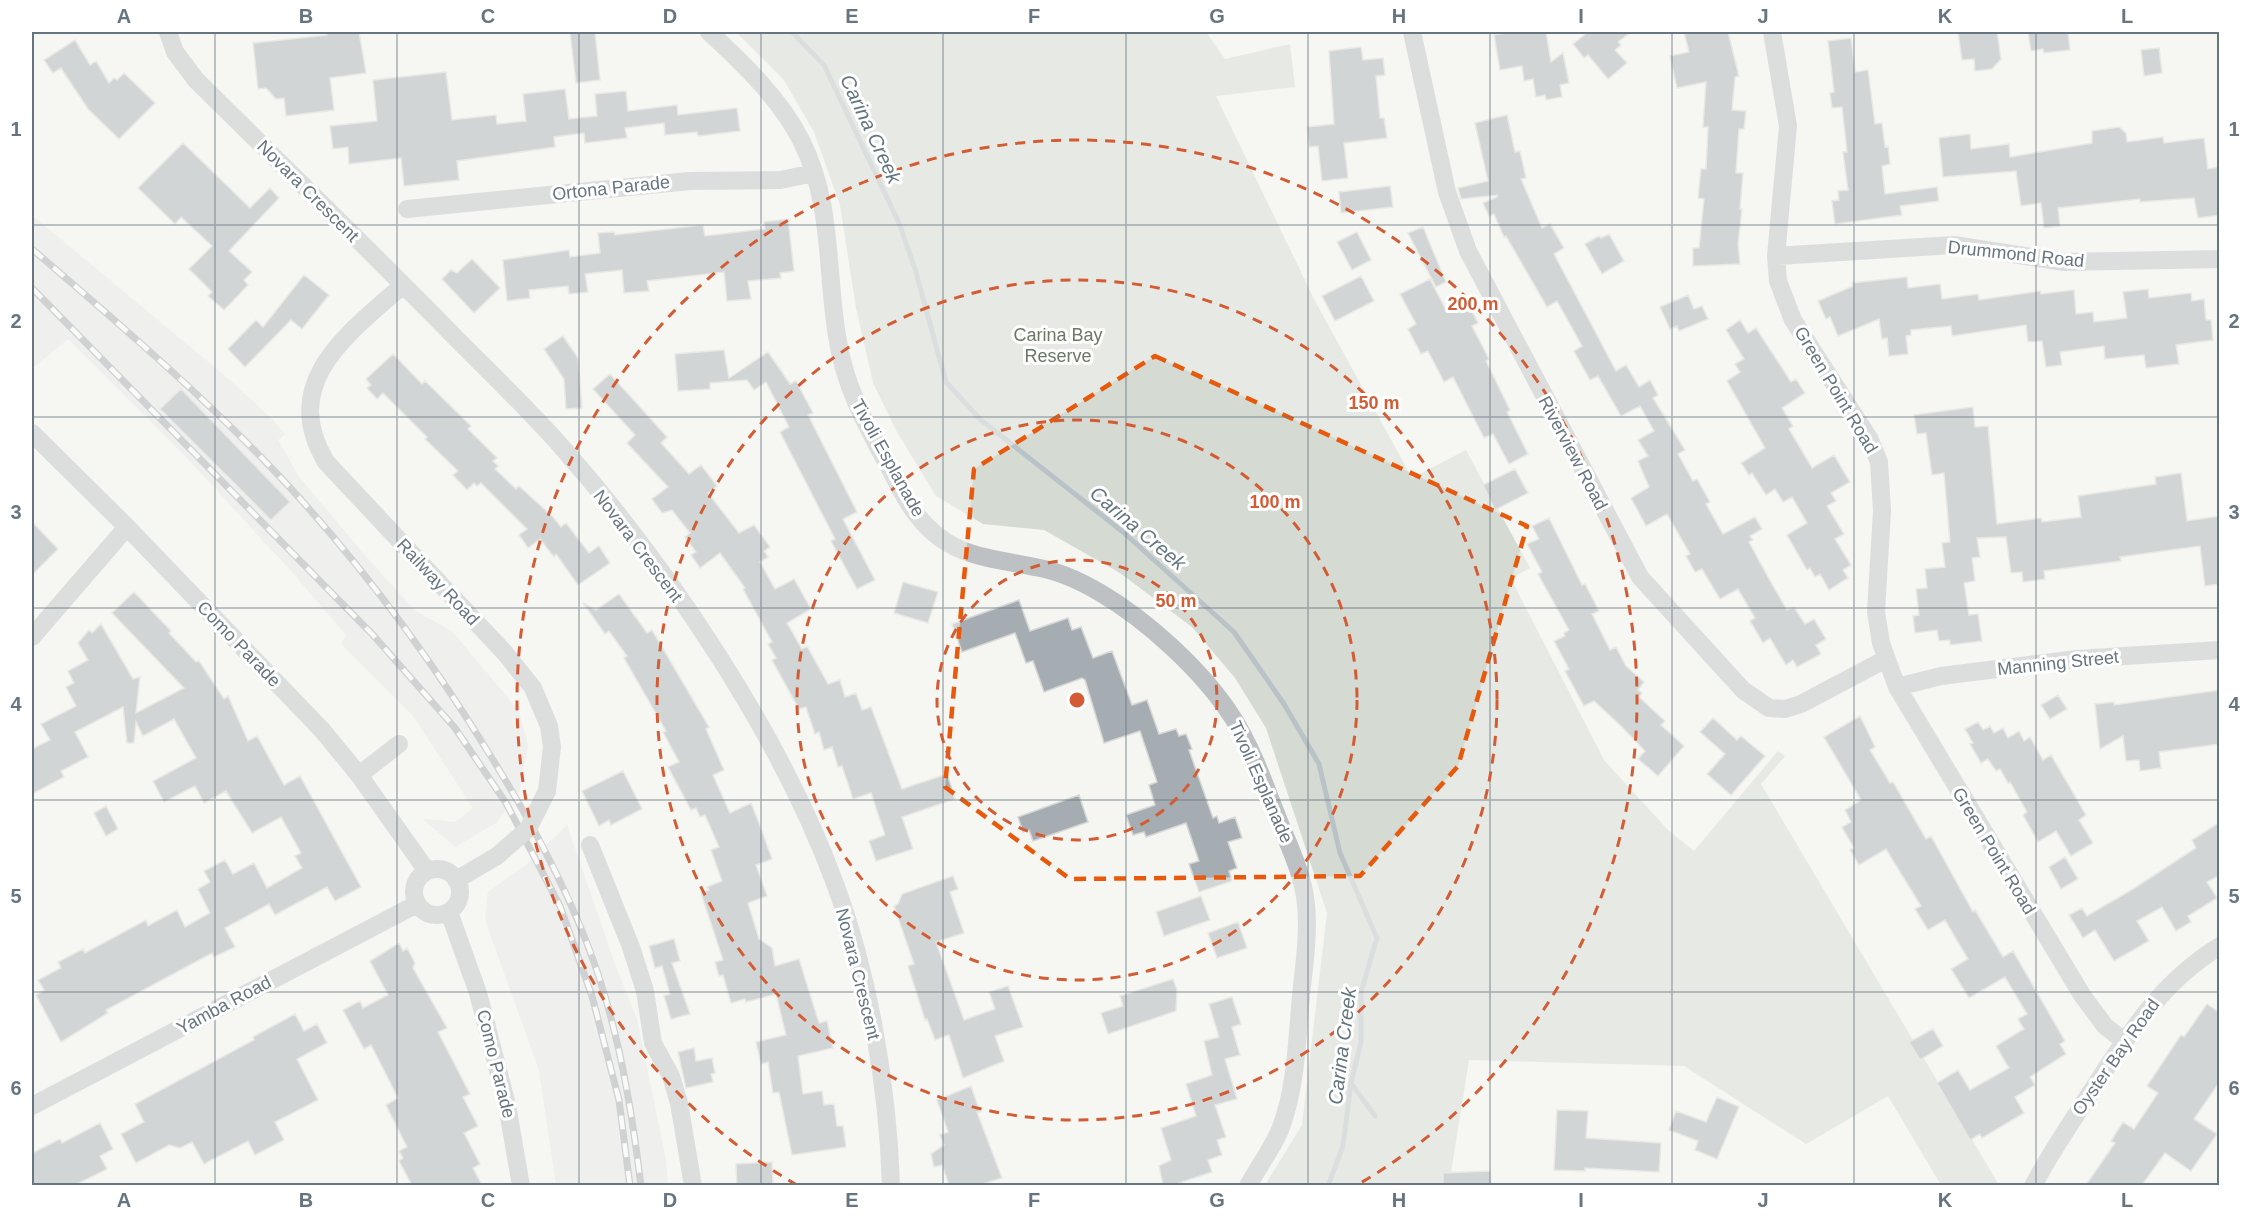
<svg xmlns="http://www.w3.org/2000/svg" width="2251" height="1217" font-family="Helvetica,sans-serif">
  <rect width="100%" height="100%" fill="#f5f6f2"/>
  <!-- built -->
  <path fill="#e6e7e6" d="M32,215L230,380L273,420L285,434L278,440L300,478L363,553L415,611L452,631L519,711L528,745L520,791L496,823L455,847L423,819L455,822L473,808L413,716L341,644L346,635L292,572L184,455L68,339L32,369Z
    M567,825L616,967L637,1019L666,1160L668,1185H556L539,1070L485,920L488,892L527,864Z"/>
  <!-- green -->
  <path fill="#d5dad2" d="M736,32H1206L1225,59L1290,44L1295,87L1216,96L1314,299L1412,478L1466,450L1530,568L1511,579L1604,760L1668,830L1694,851L1778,751L1785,756L1761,784L1999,1185H1941L1888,1096L1806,1144L1684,1066L1469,1060L1449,1185H1265L1302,1125L1327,913L1266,728L1235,678L1192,627L1120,573L1044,530L983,524L936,496L897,432L873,383L856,308L840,205L814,132L784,80Z"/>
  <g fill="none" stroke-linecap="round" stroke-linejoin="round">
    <!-- stream -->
    <path stroke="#b8c2c7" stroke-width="5" d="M792,32L824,65L899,223L915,269L946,382L981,420L1123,532L1234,632L1284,704L1319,764L1340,853L1377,938L1361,992V1042L1351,1083L1343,1146L1328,1186
      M1351,1083L1375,1116"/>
  </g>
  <!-- building -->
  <path fill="#a6adb2" stroke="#d7d7d5" stroke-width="1.5" d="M326,32H359L366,73L330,78L334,110L286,116L284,98L276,99L266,88L258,89L253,43L327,35Z
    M570,32H595L600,80L576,83Z
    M1513,32H1546L1551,62L1563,53L1569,83L1560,85L1562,97L1546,100L1545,95L1536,97L1533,79L1524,81L1522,66L1500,70L1494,35Z
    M1588,32H1631L1618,42L1621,45L1615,50L1627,63L1608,79L1588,55L1584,58L1573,44Z
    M1684,32H1728L1739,76L1735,77L1732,110L1746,111L1744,129H1739L1736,173H1743L1740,209H1742L1738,244L1740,264L1693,266V248H1699L1704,199L1698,198L1701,169H1706L1708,127H1703L1706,82L1677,88L1670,56L1689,52Z
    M1958,32H1997L2001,59L1992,69L1975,71L1974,59L1962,60Z
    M2028,32H2068L2070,50L2044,53L2043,49L2031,51Z
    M1851,38L1855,72L1868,70L1875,124L1882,123L1885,147L1888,146L1890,164L1882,166L1885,194L1937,187L1939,201L1900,206L1902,215L1835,224L1832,201L1839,200L1838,191L1848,190L1843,152H1847L1842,107L1832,108L1830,93L1834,92L1828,41Z
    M75,40L90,65L96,61L109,83L114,78L117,80L124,73L155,103L119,139L88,109L61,68L53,73L44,60Z
    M1361,47L1363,60L1383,58L1385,75L1376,76L1380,118H1384L1387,138L1344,143L1348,178L1322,181L1318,146L1309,147L1307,127L1334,124L1329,51Z
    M2159,48L2162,73L2144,76L2141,50Z
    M446,72L452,120L496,115L497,124L526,121L523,94L565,89L569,119L597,116L595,94L626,91L628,111L677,105L678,115L737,108L740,131L698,136L697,132L665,135L664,123L625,128L627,138L585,143L584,133L554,137L555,147L457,161L459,180L404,186L401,158L349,164L348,147L333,149L330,126L377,121L373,80Z
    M1507,115L1515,152L1520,151L1526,178L1521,179L1542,228L1550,224L1564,248L1554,254L1616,371L1626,365L1639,387L1650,380L1658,395L1653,398L1685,450L1678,454L1693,481L1697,479L1710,502L1706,504L1723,534L1755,517L1762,529L1750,536L1753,540L1749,542L1769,579L1787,610L1794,607L1805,624L1814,619L1826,639L1816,645L1821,654L1797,667L1793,660L1786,665L1770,638L1763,643L1750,621L1755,618L1738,589L1720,599L1702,569L1695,572L1686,556L1690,554L1667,514L1646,526L1631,498L1649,487L1638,461L1648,456L1638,440L1654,431L1640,406L1621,416L1598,376L1590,380L1574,351L1582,346L1557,301L1547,307L1506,236L1504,237L1494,214L1489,216L1483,203L1497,197V195L1461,199L1458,188L1488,181L1475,123Z
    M2119,127L2126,133L2127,142L2163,137L2164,143L2204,138L2208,169L2220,167V215L2198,218L2194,198L2140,202V199L2058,208L2060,226L2044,228L2041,203L2021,206L2016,171L1943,177L1939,138L1970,134L1971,149L2009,144L2010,157L2092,143V131Z
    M183,143L250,208L270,188L279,198L229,251L252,272L244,280L248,285L224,310L208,296L212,292L189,269L212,246L181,217L175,224L138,188Z
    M1390,186L1393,207L1341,213L1339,192Z
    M788,219L794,271L780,273L781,278L748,281L751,299L727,301L724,272L647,281L649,291L624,293L622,270L585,274L588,292L569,294L568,286L529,290L530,298L507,301L503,260L569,250L570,257L600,253L598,233L614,232L615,235L703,225L705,236L765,229L764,222Z
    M1423,227L1446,282L1436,287L1408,233Z
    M1357,232L1371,260L1352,270L1337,242Z
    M1609,234L1624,261L1602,274L1585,244L1599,236L1601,238Z
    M472,259L500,288L474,313L442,279L451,270L457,273Z
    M304,275L329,295L302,329L291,320L245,367L228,349L256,320L263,327Z
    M1361,276L1374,301L1335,321L1322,296Z
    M1907,277L1908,288L1940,284L1942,299L1978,294L1979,300L2040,291L2041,294L2074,290L2076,314L2093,312L2094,322L2127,318L2123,292L2148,289L2149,298L2191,293L2192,301L2204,299L2206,320H2211L2213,340L2176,345L2179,364L2146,368L2144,355L2105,359L2104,346L2060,352L2062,365L2046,367L2042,341L2028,342L2026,325L1952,336L1951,326L1911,330V335L1906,336L1908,354L1889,356L1887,338L1882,339L1879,319L1838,336L1830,317L1826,319L1818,301L1853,286L1852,283Z
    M1430,279L1445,308L1465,298L1478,323L1472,326L1489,359L1486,361L1510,410L1507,412L1528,454L1509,464L1493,434L1484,438L1453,377L1444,382L1428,351L1421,354L1408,329L1416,324L1400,294Z
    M1688,295L1694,309L1702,306L1708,319L1679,331L1677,326L1670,329L1660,307Z
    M1740,320L1748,333L1756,328L1791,382L1796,379L1805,393L1782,408L1793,426L1789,429L1812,468L1834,455L1850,482L1831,493L1836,501L1827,506L1844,534L1835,539L1851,565L1843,570L1848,578L1829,590L1820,574L1815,577L1810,568L1807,570L1787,535L1807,523L1792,497L1783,502L1775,489L1766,495L1752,473L1749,475L1741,463L1765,448L1727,381L1740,372L1735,364L1744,359L1726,330Z
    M563,336L578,358L582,408L566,409L564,379L544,349Z
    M724,350L729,378L768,352L790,384L796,381L813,413L808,415L857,512L843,519L875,580L857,589L831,541L835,539L780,432L789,427L766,382L754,390L747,380L710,383V389L678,391L675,354Z
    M393,354L422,384L425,381L471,426L468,429L497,458L493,461L498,466L495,469L516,489L519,486L553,517L561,527L566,523L589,553L599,546L610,563L578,585L556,554L554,557L540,539L528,548L519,535L527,529L481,483L477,486L474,483L467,490L453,475L458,471L425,439L427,437L383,393L377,399L367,388L371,385L366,379Z
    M610,374L667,437L661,443L689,474L701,465L717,486L708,493L739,533L754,525L770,547L764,551L768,557L760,562L775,589L794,579L811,609L787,623L802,649L807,646L828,684L840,680L845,697L856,693L862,710L871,707L902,789L947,774L955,799L902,817L913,849L876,861L869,841L885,835L871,793L853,799L842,766L838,767L832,747L824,750L819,732L815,734L806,707L799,709L772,660L776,658L768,644L772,642L743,589L745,588L720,553L700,568L691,555L696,552L685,537L690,533L672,510L662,513L652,499L668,487L627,443L635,435L593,389Z
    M181,389L290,502L271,520L160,409Z
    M1973,407L1975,427L1988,426L1997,524L2041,518L2042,522L2081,517L2078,496L2156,484L2155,477L2181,473L2187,521L2220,516V584L2205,586L2200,546L2120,557L2121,561L2044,571L2045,579L2023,582L2022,572L2011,573L2006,537L1977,538L1980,557L1972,558L1975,581L1964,583L1969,615L1978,614L1982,641L1950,645V640L1939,641L1937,630L1915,633L1913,616L1919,615L1916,589L1927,588L1925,569L1945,567L1942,543L1950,542L1944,473L1932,475L1926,433L1917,434L1914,415Z
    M1515,469L1528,493L1495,510L1483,485Z
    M1549,518L1582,585L1585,584L1599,611L1592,614L1610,650L1616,647L1626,666L1644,682L1638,690L1642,693L1639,697L1665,721L1661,725L1684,746L1658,776L1638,759L1645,751L1621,726L1594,701L1584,706L1565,671L1569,669L1554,641L1565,636L1564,633L1569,630L1538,574L1542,572L1527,544L1539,539L1532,526Z
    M32,522L58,549L32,575Z
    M903,582L938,592L928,623L894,613Z
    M134,592L171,631L169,633L196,662L199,661L224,699L228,696L248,741L257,736L284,785L300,776L361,887L335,901L327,887L275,915L269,904L225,928L235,947L214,957L212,953L106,1010L108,1013L61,1042L36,995L44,990L38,980L61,968L58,962L83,949L85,953L146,920L148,926L177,910L185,927L210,913L198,889L210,882L204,871L225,860L233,874L254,863L267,888L302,868L295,856L301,853L281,817L252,833L226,791L204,803L195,786L164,802L153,781L196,758L174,719L143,736L136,722L134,743H127L123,707L75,732L88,757L61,771L64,777L32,794V749L50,740L41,724L76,706L66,687L74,683L68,671L88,660L78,643L89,630L92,633L101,624L133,679L140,677L136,713L184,688L112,613Z
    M619,594L647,633L652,630L709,727L706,729L724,770L713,775L730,813L751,803L759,823L772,859L756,865L767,896L748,903L759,939L772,948L775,966L799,959L819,1023L827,1021L833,1048L798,1056L803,1094L822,1091L824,1105L834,1104L837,1126H843L846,1147L792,1155L779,1092L773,1093L768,1062L761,1064L756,1042L786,1035L776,994L746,1002L745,999L731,1003L723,975L719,976L715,962L723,960L701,893L709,890L707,887L722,881L711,850L719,847L705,815L700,817L696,808L691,810L668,767L679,762L663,732L666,731L624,658L627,656L609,631L605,634L583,603L596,610Z
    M1019,600L1030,631L1068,618L1072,630L1081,627L1093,658L1112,651L1132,705L1147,700L1159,734L1176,729L1179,736L1186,734L1192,749L1189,750L1213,818L1217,816L1219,823L1235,817L1242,838L1228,842L1237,868L1229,871L1232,881L1199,892L1189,864L1199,861L1186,823L1146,837L1144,832L1133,835L1126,815L1155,805L1149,785L1157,782L1140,731L1104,743L1085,680L1082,678L1044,692L1033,661L1026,663L1015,633L962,652L952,624Z
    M2220,690V744L2159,752L2161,768L2140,771L2139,760L2126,761L2123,736L2100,749L2095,704L2114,702V705Z
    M2058,695L2067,709L2050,719L2041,705Z
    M1860,716L1875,747L1870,750L1890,783L1893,782L1926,839L1931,836L1973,912L1975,910L2003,957L2013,951L2065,1041L2060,1044L2066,1054L2030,1077L2035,1085L2015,1097L2024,1113L1982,1138L1980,1134L1970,1140L1937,1083L1958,1070L1970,1090L2009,1068L1996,1046L2024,1029L2018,1019L2027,1014L2005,977L1969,998L1951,969L1968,959L1945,920L1928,930L1915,909L1921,906L1886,849L1859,865L1850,850L1854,848L1842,827L1851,822L1845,810L1861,800L1824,737Z
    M1713,718L1737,740L1741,736L1765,756L1731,795L1707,774L1725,754L1700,732Z
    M1978,722L1983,730L1990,726L1994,733L2003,728L2008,738L2019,731L2024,741L2030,737L2043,760L2051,755L2086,815L2079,820L2093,843L2071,856L2056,831L2038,842L2023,815L2027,812L2010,782L2008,783L2000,769L1996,771L1988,759L1981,763L1970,744L1973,743L1965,729Z
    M623,771L642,809L611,825L609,820L599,826L582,791Z
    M1079,795L1088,822L1033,841L1029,830L1023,832L1018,817Z
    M106,806L118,829L106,836L94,813Z
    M2220,822V875L2207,882L2217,898L2188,916L2191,922L2176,931L2162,907L2137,921L2149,941L2114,961L2095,930L2083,938L2069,915L2082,908L2087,916L2133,889L2196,848L2192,840Z
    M2065,857L2078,879L2061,889L2049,867Z
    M953,876L958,889L950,892L964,933L936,942L964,1020L995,1009L989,992L1008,986L1023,1027L995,1036L1004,1061L963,1078L949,1035L935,1040L927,1019L925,1020L908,966L914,964L894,906L898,904L902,894Z
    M1201,896L1210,920L1164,936L1156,912Z
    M1238,922L1247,948L1217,958L1208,933Z
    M674,939L680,961L672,963L690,1014L671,1019L664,996L670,994L662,966L655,968L649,946Z
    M399,943L403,951L407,948L415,963L413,968L447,1028L438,1032L470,1094L463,1097L478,1126L464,1133L480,1164L473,1168L482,1185H412L399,1161L403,1158L399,1151L407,1147L386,1105L398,1098L371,1045L364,1049L343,1010L360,1001L363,1008L388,995L370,961Z
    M1173,979L1177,990L1176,1011L1108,1034L1101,1013L1123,1006L1120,996Z
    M1232,997L1241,1024L1232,1027L1240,1055L1225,1059L1237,1099L1215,1105L1226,1137L1217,1140L1222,1155L1208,1160L1212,1172L1173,1185H1163L1159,1166L1171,1160L1161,1128L1196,1116L1186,1084L1212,1075L1204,1041L1219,1037L1209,1004Z
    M2207,1004L2220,1013V1081L2194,1119L2217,1134L2191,1171L2165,1153L2142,1185H2086L2115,1143L2111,1141L2123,1122L2134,1129L2158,1093L2147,1086L2181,1035L2184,1037Z
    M295,1014L304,1031L317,1024L327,1043L297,1059L318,1100L275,1122L284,1140L255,1155L248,1141L204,1164L192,1142L180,1148L169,1145L136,1163L121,1134L144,1122L135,1104L254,1040L253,1037Z
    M1933,1029L1943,1046L1920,1060L1909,1042Z
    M694,1048L696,1061L712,1058L715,1073L711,1074L713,1082L686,1088L678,1052Z
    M971,1086L980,1112H977L1002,1178L979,1185H949L942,1165L934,1167L931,1154L944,1145L940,1135L948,1132L937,1100Z
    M1717,1097L1739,1107L1717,1159L1695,1150L1698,1141L1669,1130L1676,1111L1706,1122Z
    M1557,1110L1588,1111L1586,1138L1661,1143L1659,1172L1585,1168V1171L1554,1170Z
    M100,1123L113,1149L100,1156L107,1169L75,1185H32V1153L60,1139L62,1143Z
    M772,1162L773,1185H737L736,1164Z
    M1490,1171L1491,1185H1443V1173Z"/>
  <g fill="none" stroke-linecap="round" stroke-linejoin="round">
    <!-- minor -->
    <path stroke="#bdc1c4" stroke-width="18" d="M168,32L175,52L196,80C279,162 363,244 445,327C486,369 529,409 567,453C670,571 780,735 834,881C869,974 888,1087 891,1186
      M709,32C743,63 780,99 801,140C833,203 826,269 837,336C844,385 866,425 889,467C897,482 904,498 914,511C947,558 989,557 1040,568C1061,572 1080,581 1099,592C1147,620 1203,671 1233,718C1252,748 1264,783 1277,816C1288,844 1303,873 1306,904C1309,934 1304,966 1301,996C1297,1040 1296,1089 1280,1130C1272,1149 1258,1167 1248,1186
      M1412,32L1447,192L1468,251L1640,577L1743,690L1769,708L1785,709L1801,704L1886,659
      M1772,32L1788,126L1776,256L1778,281L1793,320L1869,438L1879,462L1882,511L1876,612L1881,643L1897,687L2082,995L2105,1026L2124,1041
      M407,209L690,181L780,180L814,173
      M1776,256L1954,245L2064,262L2220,259
      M403,285C349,333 278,382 326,462L505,653L533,688L549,726L552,747L547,791
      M32,433L127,527L322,730L359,775L427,871
      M32,637L127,527
      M1897,687L1941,676L2077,659L2220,650
      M359,775L399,744
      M590,845L631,947L645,991L653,1043L671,1076L679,1103L693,1186
      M414 892a23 23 0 1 1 46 0a23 23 0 1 1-46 0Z
      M456,880L497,856
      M449,912L478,993L507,1105L521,1186
      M32,1106L417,904
      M2033,1186C2050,1153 2071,1123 2091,1092C2127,1036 2161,982 2220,946"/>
    <!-- rail casing -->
    <g stroke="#9fa5aa" stroke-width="7">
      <path id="rail" d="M32,249C118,323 204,396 282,479C360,563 430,657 490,755C536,829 579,909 604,993C623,1056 633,1121 641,1186
        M32,288L373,635L455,728L506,803L560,906L592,996L619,1100L630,1186"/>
    </g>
    <!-- rail -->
    <use href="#rail" stroke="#fff" stroke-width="4.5" stroke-dasharray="14" stroke-linecap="butt"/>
    <!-- minor-bridge -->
    <path stroke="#bdc1c4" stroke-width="18" d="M497,856L528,829L547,791"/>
  </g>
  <!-- marked area -->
  <path d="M0 0H2251V1217H0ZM1155,356L1527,526L1458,766L1360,876L1070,879L945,787L974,469Z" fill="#f5f6f2" fill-opacity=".55" fill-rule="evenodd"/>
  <path fill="none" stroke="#e8590c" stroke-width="4.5" stroke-dasharray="12 8" stroke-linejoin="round" d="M1155,356L1527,526L1458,766L1360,876L1070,879L945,787L974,469Z"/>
  <!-- grid -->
  <path fill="none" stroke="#677581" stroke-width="1.5" stroke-opacity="0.55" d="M215,32V1186M397,32V1186M579,32V1186M761,32V1186M943,32V1186M1126,32V1186M1308,32V1186M1490,32V1186M1672,32V1186M1854,32V1186M2036,32V1186M32,225H2220M32,417H2220M32,608H2220M32,800H2220M32,992H2220"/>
  <!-- distance rings -->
  <g fill="none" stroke="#d45c34" stroke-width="3" stroke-dasharray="10 8">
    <circle cx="1077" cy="700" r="140"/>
    <circle cx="1077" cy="700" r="280"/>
    <circle cx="1077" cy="700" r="420"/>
    <path d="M797 1185A560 560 0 1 1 1357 1185"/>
  </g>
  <g text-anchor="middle" stroke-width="6" stroke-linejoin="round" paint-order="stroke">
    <!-- street labels -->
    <g font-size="18" fill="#677581" stroke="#fff">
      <text transform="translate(611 188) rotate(-6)" y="6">Ortona Parade</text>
      <text transform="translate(308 191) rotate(45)" y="6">Novara Crescent</text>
      <text transform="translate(2016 254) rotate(6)" y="6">Drummond Road</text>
      <text transform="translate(1836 390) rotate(59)" y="6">Green Point Road</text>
      <text transform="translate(1573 453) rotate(62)" y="6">Riverview Road</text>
      <text transform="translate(888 458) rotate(61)" y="6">Tivoli Esplanade</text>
      <text transform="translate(638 546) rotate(53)" y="6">Novara Crescent</text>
      <text transform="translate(438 582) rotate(47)" y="6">Railway Road</text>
      <text transform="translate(239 644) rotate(46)" y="6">Como Parade</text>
      <text transform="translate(2058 663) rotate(-6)" y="6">Manning Street</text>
      <text transform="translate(1261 782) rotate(66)" y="6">Tivoli Esplanade</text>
      <text transform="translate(1994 851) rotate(59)" y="6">Green Point Road</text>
      <text transform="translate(858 974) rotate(76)" y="6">Novara Crescent</text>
      <text transform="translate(224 1005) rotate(-28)" y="6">Yamba Road</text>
      <text transform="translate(2116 1057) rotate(-55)" y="6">Oyster Bay Road</text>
      <text transform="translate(496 1064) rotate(76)" y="6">Como Parade</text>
    </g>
    <!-- park labels -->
    <g font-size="18" fill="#697965" stroke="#fff">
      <text x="1058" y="341">Carina Bay<tspan x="1058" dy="21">Reserve</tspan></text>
    </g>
    <!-- water labels -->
    <g font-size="20" font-style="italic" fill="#63767e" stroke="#fff">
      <text transform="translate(871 129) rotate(65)" y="7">Carina Creek</text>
      <text transform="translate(1138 528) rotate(40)" y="7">Carina Creek</text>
      <text transform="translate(1342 1046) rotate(-83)" y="7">Carina Creek</text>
    </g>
  </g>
  <circle cx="1077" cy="700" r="9" fill="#d45c34" stroke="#fff" stroke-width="3"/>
  <g font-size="18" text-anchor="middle" font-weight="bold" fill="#d45c34" stroke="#fff" stroke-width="6" stroke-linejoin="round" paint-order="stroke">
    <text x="1473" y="310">200 m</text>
    <text x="1374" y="409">150 m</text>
    <text x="1275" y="508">100 m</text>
    <text x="1176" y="607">50 m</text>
  </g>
  <!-- border -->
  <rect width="2251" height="1217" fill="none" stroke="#ffffff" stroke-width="66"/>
  <rect x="33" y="33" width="2185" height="1151" fill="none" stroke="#677581" stroke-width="2"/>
  <g font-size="20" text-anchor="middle" font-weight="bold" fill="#677581">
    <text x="124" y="23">A</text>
    <text x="306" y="23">B</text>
    <text x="488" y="23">C</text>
    <text x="670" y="23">D</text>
    <text x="852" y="23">E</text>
    <text x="1034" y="23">F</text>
    <text x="1217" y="23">G</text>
    <text x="1399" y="23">H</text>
    <text x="1581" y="23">I</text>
    <text x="1763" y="23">J</text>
    <text x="1945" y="23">K</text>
    <text x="2127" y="23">L</text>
    <text x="16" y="136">1</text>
    <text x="2234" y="136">1</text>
    <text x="16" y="328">2</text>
    <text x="2234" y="328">2</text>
    <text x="16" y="519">3</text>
    <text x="2234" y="519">3</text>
    <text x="16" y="711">4</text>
    <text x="2234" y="711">4</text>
    <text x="16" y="903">5</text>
    <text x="2234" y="903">5</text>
    <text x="16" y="1095">6</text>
    <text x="2234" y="1095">6</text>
    <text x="124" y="1207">A</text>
    <text x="306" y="1207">B</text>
    <text x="488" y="1207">C</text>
    <text x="670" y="1207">D</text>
    <text x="852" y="1207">E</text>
    <text x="1034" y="1207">F</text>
    <text x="1217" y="1207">G</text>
    <text x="1399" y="1207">H</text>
    <text x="1581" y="1207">I</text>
    <text x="1763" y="1207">J</text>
    <text x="1945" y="1207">K</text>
    <text x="2127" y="1207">L</text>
  </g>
</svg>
